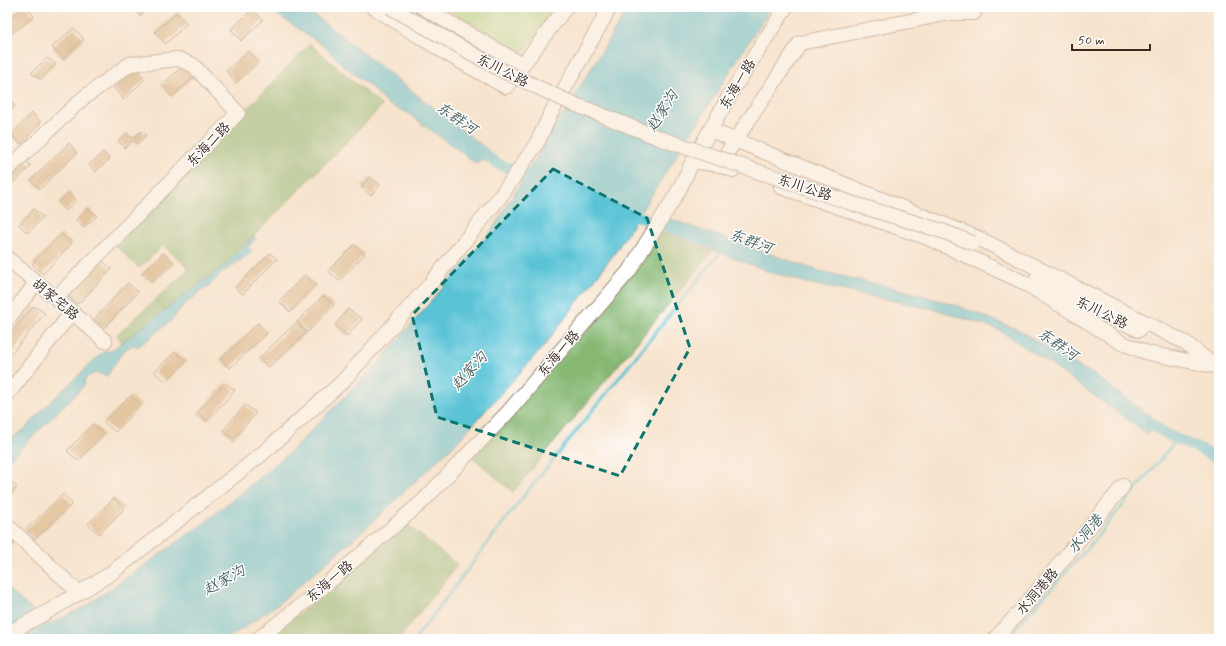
<svg xmlns="http://www.w3.org/2000/svg" width="1226" height="646" font-family="Mynerve,'LXGW WenKai TC',sans-serif">
  <rect width="100%" height="100%" fill="#fff"/>
  <filter id="ink" filterUnits="userSpaceOnUse"><feTurbulence type="fractalNoise" baseFrequency=".025" numOctaves="2"/><feDisplacementMap in="SourceGraphic" scale="8" xChannelSelector="R" yChannelSelector="G"/><feConvolveMatrix kernelMatrix="1 2 1 2 8 2 1 2 1" color-interpolation-filters="sRGB"/></filter>
  <filter id="wash" filterUnits="userSpaceOnUse"><feTurbulence type="fractalNoise" baseFrequency=".012" numOctaves="4" result="noise"/><feDisplacementMap in="SourceGraphic" scale="16" xChannelSelector="R" yChannelSelector="G"/><feGaussianBlur stdDeviation="0.9" result="paint"/><feColorMatrix in="noise" values="0 0 0 0 0 0 0 0 0 0 0 0 0 0 0 0 0 1.4 0 .05"/><feComposite in="paint" operator="in"/></filter>
  <g filter="url(#wash)">
    <rect width="100%" height="100%" fill="#f7e4ce"/>
    <!-- green -->
    <path fill="#a9d785" stroke="#728052" d="M443,7H556L523,53Z"/>
    <!-- forest -->
    <path fill="#86b872" stroke="#607148" d="M310,44L382,106L225,265L185,296L122,342L117,335L189,269L163,245L139,268L115,245Z
      M661,232L712,252L513,492L472,457Z
      M408,525L457,565L399,639H267Z"/>
    <!-- water -->
    <path fill="#5ac3d6" stroke="#4a767a" d="M266,7H304L489,151L477,164L406,112L387,104L370,86L345,67L324,46Z
      M629,7H771L614,254L544,346L458,441L364,530L277,605L227,639H16L7,626V588L49,625L86,606L203,524L288,454L381,360L491,231Z
      M667,218L819,271L903,290L956,305L1021,331L1060,356L1095,375L1158,422L1148,434L1050,364L999,330L938,310L807,283L770,272L659,229Z
      M253,237L256,238L248,247L252,252L219,275L209,286L198,293L180,309L173,319L138,347L133,345L123,351L107,376L96,373L89,376L84,381L85,385L7,462V441L25,429L43,409L106,349L109,352L225,265Z"/>
    <g fill="none" stroke-linecap="round" stroke-linejoin="round">
      <!-- stream -->
      <path stroke="#5ac3d6" stroke-width="3" d="M415,639L515,507L722,250
        M1006,639L1091,544L1177,439"/>
      <!-- canal -->
      <path stroke="#5ac3d6" stroke-width="11" d="M473,147L498,164L540,180
        M625,211L665,226
        M1142,419L1170,436L1200,449L1219,460"/>
    </g>
    <g id="blocks">
      <!-- building -->
      <path fill="#cda36b" d="M24,7H27L34,17L7,37V19Z
        M132,7H149L140,16Z
        M253,9L263,20L241,41L231,29Z
        M177,12L187,24L165,44L155,32Z
        M74,28L84,39L63,59L52,47Z
        M248,51L258,62L236,83L226,71Z
        M47,58L56,64L40,79L31,73Z
        M184,65L194,77L172,97L162,85Z
        M136,68L145,79L124,100L114,88Z
        M7,99L15,106L7,115Z
        M32,113L41,122L21,144L11,135Z
        M142,131L146,135L137,144L133,141L125,148L118,141L127,133L132,138Z
        M69,143L77,153L40,189L31,180Z
        M103,152L110,159L95,172L89,165Z
        M22,156L31,166L7,188V171Z
        M370,177L380,185L371,195L361,187Z
        M69,192L76,200L66,211L58,203Z
        M88,208L97,216L83,228L76,220Z
        M34,209L43,217L28,233L19,225Z
        M61,234L72,243L43,274L32,264Z
        M354,245L365,254L339,281L328,271Z
        M163,253L174,263L153,282L141,274Z
        M270,253L277,259L243,294L235,288Z
        M101,260L112,269L78,304L67,295Z
        M305,275L316,285L290,312L279,301Z
        M128,283L138,292L104,328L94,319Z
        M323,296L334,305L308,332L297,322Z
        M34,306L45,313L7,359V337Z
        M348,309L362,319L347,336L335,325Z
        M297,322L306,333L269,367L259,358Z
        M258,323L267,333L230,368L220,359Z
        M175,352L187,361L166,381L154,372Z
        M225,383L235,390L207,421L197,413Z
        M130,396L141,405L115,432L104,422Z
        M245,405L256,413L233,439L223,430Z
        M93,424L104,434L78,461L67,451Z
        M7,478L17,487L7,498Z
        M63,494L72,504L35,539L26,529Z
        M114,498L125,508L99,534L88,524Z
        M7,535L14,542L7,550Z"/>
    </g>
  </g>
  <g filter="url(#ink)">
    <use href="#blocks" fill-opacity="0" stroke="#998776" stroke-width="1"/>
    <g fill="none" stroke-linecap="round" stroke-linejoin="round">
      <!-- minor casing -->
      <g stroke="#998776" stroke-width="16">
        <path id="minor" d="M373,7L449,55L506,87L566,7
          M422,7L523,65
          M710,130L980,239L1186,343L1212,364
          M693,161L719,165L733,170
          M719,165L800,43L950,13H974L973,7
          M7,170L82,99L130,64L178,59L193,65L238,113L56,298
          M781,187L928,238L1023,282L1122,343L1148,353L1214,366
          M7,258L56,298L105,341
          M1037,278L1081,303L1139,330
          M7,320L37,282
          M7,395L72,312
          M7,525L79,593
          M7,634L49,611L110,574L262,454L342,382L431,283L500,197L537,143L551,113L610,7
          M258,639L315,594L423,501L509,411L629,271L678,192L693,161L732,91L786,7
          M995,639L1024,607L1123,486"/>
      </g>
      <!-- minor -->
      <use href="#minor" stroke="#fff" stroke-width="14"/>
      <!-- minor-bridge casing -->
      <g stroke="#998776" stroke-width="16" stroke-linecap="butt">
        <path id="minor-bridge" d="M390,7L503,71L569,102L659,138L851,203L942,231L973,243"/>
      </g>
      <!-- minor-bridge -->
      <use href="#minor-bridge" stroke="#fff" stroke-width="14"/>
    </g>
  </g>
  <!-- marked area -->
  <path d="M0 0H1226V646H0ZM553,169L647,218L690,348L620,476L437,417L412,315Z" fill="#f7e4ce" fill-opacity=".55" fill-rule="evenodd"/>
  <path fill="none" stroke="#0f766e" stroke-width="3" stroke-dasharray="8 5" stroke-linejoin="round" d="M553,169L647,218L690,348L620,476L437,417L412,315Z"/>
  <g text-anchor="middle" stroke-width="3" stroke-linejoin="round" paint-order="stroke">
    <!-- street labels -->
    <g font-size="14" fill="#3b2a1e" stroke="#fff">
      <text transform="translate(503 70) rotate(27)" y="5">东川公路</text>
      <text transform="translate(737 84) rotate(-59)" y="5">东海一路</text>
      <text transform="translate(208 144) rotate(-46)" y="5">东海二路</text>
      <text transform="translate(805 187) rotate(18)" y="5">东川公路</text>
      <text transform="translate(56 299) rotate(40)" y="5">胡家宅路</text>
      <text transform="translate(1102 312) rotate(26)" y="5">东川公路</text>
      <text transform="translate(558 353) rotate(-49)" y="5">东海一路</text>
      <text transform="translate(329 581) rotate(-40)" y="5">东海一路</text>
      <text transform="translate(1037 591) rotate(-50)" y="5">水洞港路</text>
    </g>
    <!-- water labels -->
    <g font-size="15" font-style="italic" fill="#46605e" stroke="#fff">
      <text transform="translate(662 111) rotate(-58)" y="5">赵家沟</text>
      <text transform="translate(457 118) rotate(34)" y="5">东群河</text>
      <text transform="translate(751 241) rotate(20)" y="5">东群河</text>
      <text transform="translate(1058 344) rotate(35)" y="5">东群河</text>
      <text transform="translate(469 371) rotate(-48)" y="5">赵家沟</text>
      <text transform="translate(1085 534) rotate(-50)" y="5">水洞港</text>
      <text transform="translate(224 580) rotate(-29)" y="5">赵家沟</text>
    </g>
  </g>
  <!-- margin -->
  <rect width="1226" height="646" fill="none" stroke="#fff" stroke-width="24"/>
  <!-- scale -->
  <path d="M1072 44v6h78v-6" fill="none" stroke="#3b2a1e" stroke-width="2"/>
  <text x="1078" y="44" font-size="12" fill="#3b2a1e" stroke="#ffffff" stroke-width="3" paint-order="stroke">50 m</text>
</svg>
